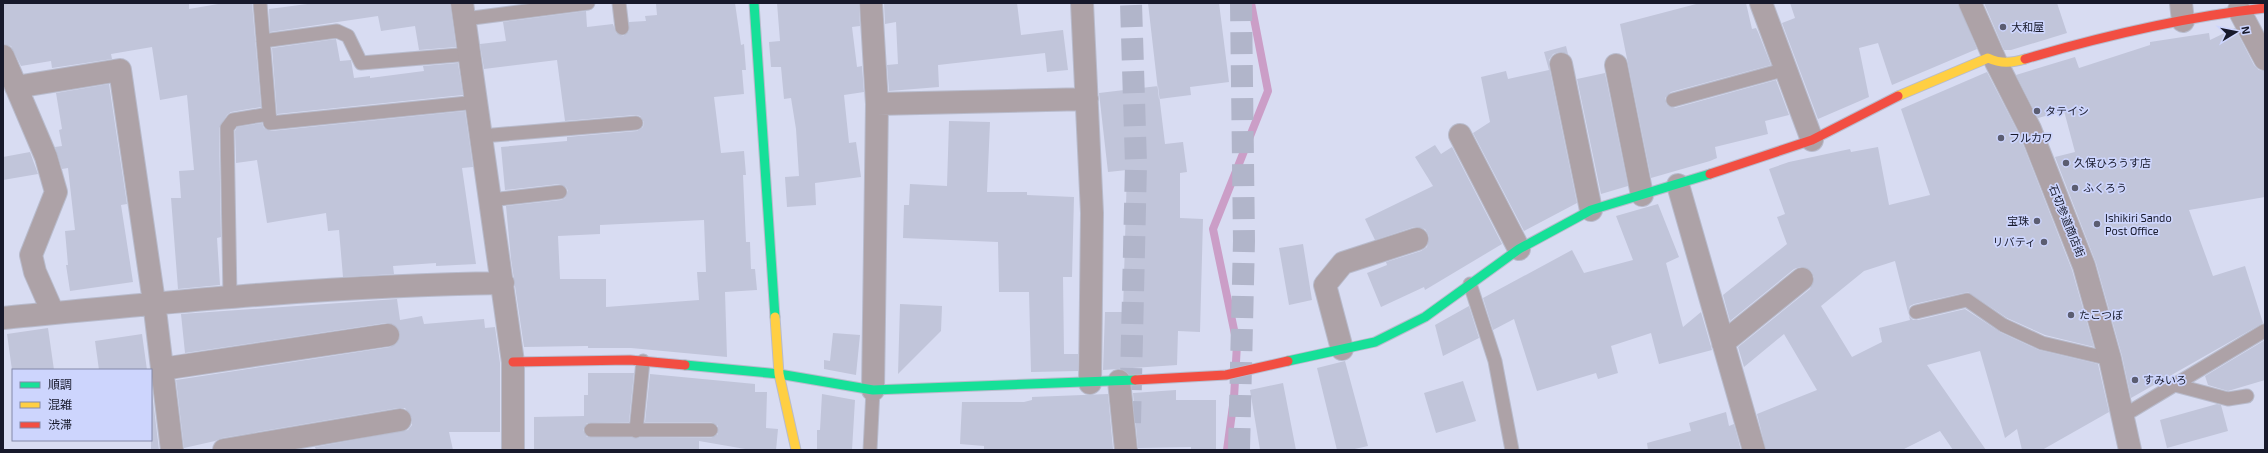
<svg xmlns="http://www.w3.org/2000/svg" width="2268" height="453" font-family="'Exo 2','Noto Sans JP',sans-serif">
  <rect width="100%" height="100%" fill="#d8dcf2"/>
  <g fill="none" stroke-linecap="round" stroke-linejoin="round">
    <!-- stream -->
    <path stroke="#cb9ec7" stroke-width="8" d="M1227,450L1234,398L1237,344L1213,229L1268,91L1251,3"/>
  </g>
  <!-- building -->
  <path fill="#c1c5da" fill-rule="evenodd" d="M3,3H189V9L224,3H252L261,107L231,112L227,115L219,128L221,237L217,238L220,285L178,289L171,198H181L179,171L194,170L187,95L160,100L152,47L111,54L112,59L52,68L51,61L21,66L11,46L3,44Z
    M315,3H450L456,47L419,50L415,26L381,31L378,16L270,32L269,9Z
    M735,3L741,45L744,44L746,70H742L744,94L714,97L721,153L744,151L746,175H743L746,242H750L751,269H755L757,290L725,292L727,357L631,348H588V346H585L524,347L511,259L506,206L561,200L565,198L568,191L566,187L559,184L505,190L501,147L567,141V137L637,131L643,127L644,122L640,116L635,115L565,121L557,60L484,69L480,44L506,41L503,22L586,11L587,27L613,24L616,33L623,36L629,31V22L646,21L645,16L657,15L656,4ZM704,220L706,272H697L699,300L606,307V279H560L558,236L600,234V225Z
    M777,3H859L860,26L852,27L857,67L862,66L864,92L844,95L849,143L856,142L861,177L815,183L816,205L787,207L785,177L799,176L796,129L791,98L784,99L781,67H771L769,42L780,41Z
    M884,3H1017L1021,35L1063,30L1068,70L1047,72L1045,53L938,65L939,87L889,91L887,65L898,64L896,22L885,24Z
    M1148,3H1219L1229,82L1190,87L1191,95L1159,99Z
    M1700,3H1746L1752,29L1756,28L1758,32L1771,65L1671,92L1665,98L1667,105L1675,108L1776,80L1789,115L1765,121L1768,134L1715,147L1717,158L1710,161L1651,178L1620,24Z
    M1790,3H1958L1977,49L1892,85L1878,43L1859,48L1869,97L1818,119L1782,23L1795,18Z
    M1984,3H2057L2067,33L2011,50H2004Z
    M2235,28L2254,65L2259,70L2265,71V197L2189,210L2213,276L2245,266L2263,323L2131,398L2122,356L2096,263L2055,157L2075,152L2064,111L2038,118L2016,75L2075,57L2079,68L2150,45V42L2209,33L2210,40Z
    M336,39L340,61L351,60L354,78L370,76V78L424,71L423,66L458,63L463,95L277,114L272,48Z
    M1566,46L1568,54L1559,52L1553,54L1549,60V66L1577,203L1524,231L1473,133L1490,122L1481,77L1506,71L1508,79L1549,70L1544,52Z
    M1987,72L2019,134L2072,270L2094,347L2045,335L2007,318L1968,292L1914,304L1910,306L1908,312L1895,261L1864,271L1821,306L1852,357L1882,342L1879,328L1910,320L1909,316L1913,320H1918L1965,309L2000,332L2039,350L2098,364L2109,412L2042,450H2022L2017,429L2005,438L1980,351L1927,365L1986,450H1953L1940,431L1902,450H1766L1757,414L1817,390L1784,334L1744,367L1738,347L1810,289L1814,277L1811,271L1800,267L1794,269L1730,321L1723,295L1787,244L1777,217L1785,214L1769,169L1789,162L1850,149L1851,152L1878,147L1889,205L1930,195L1901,109Z
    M1605,73L1628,186L1601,194L1577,79Z
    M109,84L127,204L121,205L133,282L70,291L66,265H68L65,231L75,230L68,168L62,169L55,147L62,146L59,130L62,129L56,93Z
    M1158,86L1165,144L1183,142L1187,172L1180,173V218L1203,219L1200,332L1178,331L1177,365L1103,370L1105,312H1123L1127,170L1108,172L1099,93Z
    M465,111L473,167L462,168L476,264L436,266V263L393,266L394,274L343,277L339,230L328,231L326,213L267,223L257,160L236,163L235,131L237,127L262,123L264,128L271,131Z
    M949,121L990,122L987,192H1027V195L1074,197L1072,277H1063L1064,354H1078V371L1031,372L1029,292H999L998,242L903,238L904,205H909L910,184L947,186Z
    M1435,145L1441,154L1452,147L1502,244L1425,290L1424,287L1381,307L1367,273L1387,265L1386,262L1421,251L1427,247L1429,236L1425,229L1414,227L1375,240L1365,219L1433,186L1415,157Z
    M30,152L38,174L3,180V157Z
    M1658,204L1679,257L1666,263L1683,327L1701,312L1712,350L1659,364L1651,333L1611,346L1618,373L1598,379L1596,373L1537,391L1514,319L1493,330L1483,298L1572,250L1584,273L1633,260L1616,216Z
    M1303,244L1312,300L1289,305L1279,248Z
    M397,299L400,320L422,316L424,324L484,319L485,328L495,327L500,363V432H449L453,450H316L315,447L408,430L412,425V418L405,408H398L222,438L215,441L184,448L176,380L390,347L396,344L400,334L397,327L386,323L185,353L181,314Z
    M900,304L942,306L941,331L898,374Z
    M1469,306L1479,338L1443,356L1435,325Z
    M48,328L54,370H12L7,334Z
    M833,333L860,335L856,375L824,369V360L830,361Z
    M142,334L147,370H99L95,341Z
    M2265,340V380L2228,391L2208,385L2205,376Z
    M1345,361L1368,446L1350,450H1337L1317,368Z
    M588,373H634L629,422L587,423L583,430L587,437L711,438L718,434V426L711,422H645L650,374L755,384V392H767L766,428L778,429L776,450H751L699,441V450H534V417L584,416V395H588Z
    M1463,381L1476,421L1436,433L1424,393Z
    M151,383L159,450H151Z
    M1283,383L1296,450H1260L1250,390Z
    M1176,390V400H1216V450H1191V447L1138,448L1133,393Z
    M822,394L855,400L852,450H817V430H820Z
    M1108,394L1113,449L984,450V446L960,444L962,402H1024L1032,400V397Z
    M2217,404L2221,405L2228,431L2167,448L2160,420Z
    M1726,412L1729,426L1734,424L1741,450H1648L1647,443L1691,431L1689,423Z"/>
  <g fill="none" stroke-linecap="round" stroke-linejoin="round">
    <!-- highway-tunnel -->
    <path stroke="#b1b5ca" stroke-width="22" stroke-dasharray="22 11" stroke-linecap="butt" d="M1130,423L1136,164L1131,3
      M1239,450L1244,241L1241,3"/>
    <!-- lane casing -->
    <g stroke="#b8bbcc" stroke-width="15">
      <path id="lane" d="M260,3L270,123L477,102
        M619,3L622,28
        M465,19L588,3
        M263,41L337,31L348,36L361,63L470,54
        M1673,100L1786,69
        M482,136L636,123
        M491,200L560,192
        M1470,284L1495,361L1512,450
        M230,297L227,128L233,120L269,114
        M1916,312L1967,300L2003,325L2042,343L2110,359
        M2175,385L2228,399L2247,396
        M2123,416L2264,331
        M591,430H711
        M636,431L643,361
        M870,450L873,390"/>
    </g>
    <!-- street casing -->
    <g stroke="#b8bbcc" stroke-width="24">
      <path id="street" d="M462,3L513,362V450
        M871,3L877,104L873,390
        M1082,3L1092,213L1090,383
        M1761,3L1812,140
        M1970,3L1996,62L2030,129L2084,266L2110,359L2130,450
        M2181,3L2183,21
        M2239,10L2265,59
        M3,56L46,157L56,192L31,255L35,272L53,313
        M1561,64L1591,210
        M1616,65L1642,195
        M16,87L120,70L154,302L172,450
        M877,104L1087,99
        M1460,135L1519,249
        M1678,185L1754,450
        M3,318C169,302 336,285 503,283
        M1723,343L1802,279
        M1342,349L1325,285L1343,263L1417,239
        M162,369L388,335
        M1119,381L1126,450
        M224,450L400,420"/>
    </g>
    <!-- fast casing -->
    <g stroke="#b8bbcc" stroke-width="11">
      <path id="fast" d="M754,3L775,317
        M1288,361L1375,342L1425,317L1519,249L1591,210L1710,174
        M685,365L779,374L873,390L1135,380"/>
    </g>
    <!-- slow casing -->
    <g stroke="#b8bbcc" stroke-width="11">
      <path id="slow" d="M1898,96L1988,58C2001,64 2012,63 2025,59
        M775,317L779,374L796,450"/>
    </g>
    <!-- jam casing -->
    <g stroke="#b8bbcc" stroke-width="11">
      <path id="jam" d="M2025,59C2103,36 2184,17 2265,8
        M1710,174L1812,140L1898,96
        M513,362L630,360L685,365
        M1135,380L1226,375L1288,361"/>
    </g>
    <!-- lane -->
    <use href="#lane" stroke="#ada2a7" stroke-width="13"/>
    <!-- street -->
    <use href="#street" stroke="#ada2a7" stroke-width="22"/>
    <!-- fast -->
    <use href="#fast" stroke="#16e098" stroke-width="9"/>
    <!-- slow -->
    <use href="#slow" stroke="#ffcf43" stroke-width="9"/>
    <!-- jam -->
    <use href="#jam" stroke="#f24e42" stroke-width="9"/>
  </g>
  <!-- markers -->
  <g fill="#5b5d71" stroke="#cdd5fd" stroke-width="1.5">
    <circle cx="2003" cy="27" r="4"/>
    <circle cx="2037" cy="111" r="4"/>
    <circle cx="2001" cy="138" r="4"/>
    <circle cx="2066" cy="163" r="4"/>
    <circle cx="2075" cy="188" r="4"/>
    <circle cx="2037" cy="221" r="4"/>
    <circle cx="2097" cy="224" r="4"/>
    <circle cx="2044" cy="242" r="4"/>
    <circle cx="2071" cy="315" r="4"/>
    <circle cx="2135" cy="380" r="4"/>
  </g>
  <g text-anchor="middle" stroke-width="3.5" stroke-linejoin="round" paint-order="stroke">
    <!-- poi labels -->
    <g font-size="11" fill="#17192b" stroke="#cdd5fd" text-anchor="start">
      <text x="2011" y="31">大和屋</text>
      <text x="2045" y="115">タテイシ</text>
      <text x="2009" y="142">フルカワ</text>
      <text x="2074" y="167">久保ひろうす店</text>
      <text x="2083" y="192">ふくろう</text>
      <text x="2105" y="222">Ishikiri Sando<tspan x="2105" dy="13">Post Office</tspan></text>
      <text x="2029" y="225" text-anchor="end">宝珠</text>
      <text x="2036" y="246" text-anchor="end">リバティ</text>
      <text x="2079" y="319">たこつぼ</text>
      <text x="2143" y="384">すみいろ</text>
    </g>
    <!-- street labels -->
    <g font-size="11" fill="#17192b" stroke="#cdd5fd">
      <text transform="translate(2067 221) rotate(68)" y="4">石切参道商店街</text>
    </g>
  </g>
  <!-- border -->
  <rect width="2268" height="453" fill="none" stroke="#17192b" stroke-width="8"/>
  <!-- legend -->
  <rect x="12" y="369" width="140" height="72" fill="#cdd5fd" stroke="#848aa9"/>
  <rect x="20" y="382" width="20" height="6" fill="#16e098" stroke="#848aa9"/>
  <text x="48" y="389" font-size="12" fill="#17192b">順調</text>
  <rect x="20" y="402" width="20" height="6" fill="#ffcf43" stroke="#848aa9"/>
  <text x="48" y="409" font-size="12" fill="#17192b">混雑</text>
  <rect x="20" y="422" width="20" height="6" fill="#f24e42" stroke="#848aa9"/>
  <text x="48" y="429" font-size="12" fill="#17192b">渋滞</text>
  <!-- north arrow -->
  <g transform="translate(2236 32) rotate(80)" stroke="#cdd5fd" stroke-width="3" paint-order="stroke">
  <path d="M0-3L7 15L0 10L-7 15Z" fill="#17192b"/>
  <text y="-6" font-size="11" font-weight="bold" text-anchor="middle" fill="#17192b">N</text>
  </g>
</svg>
